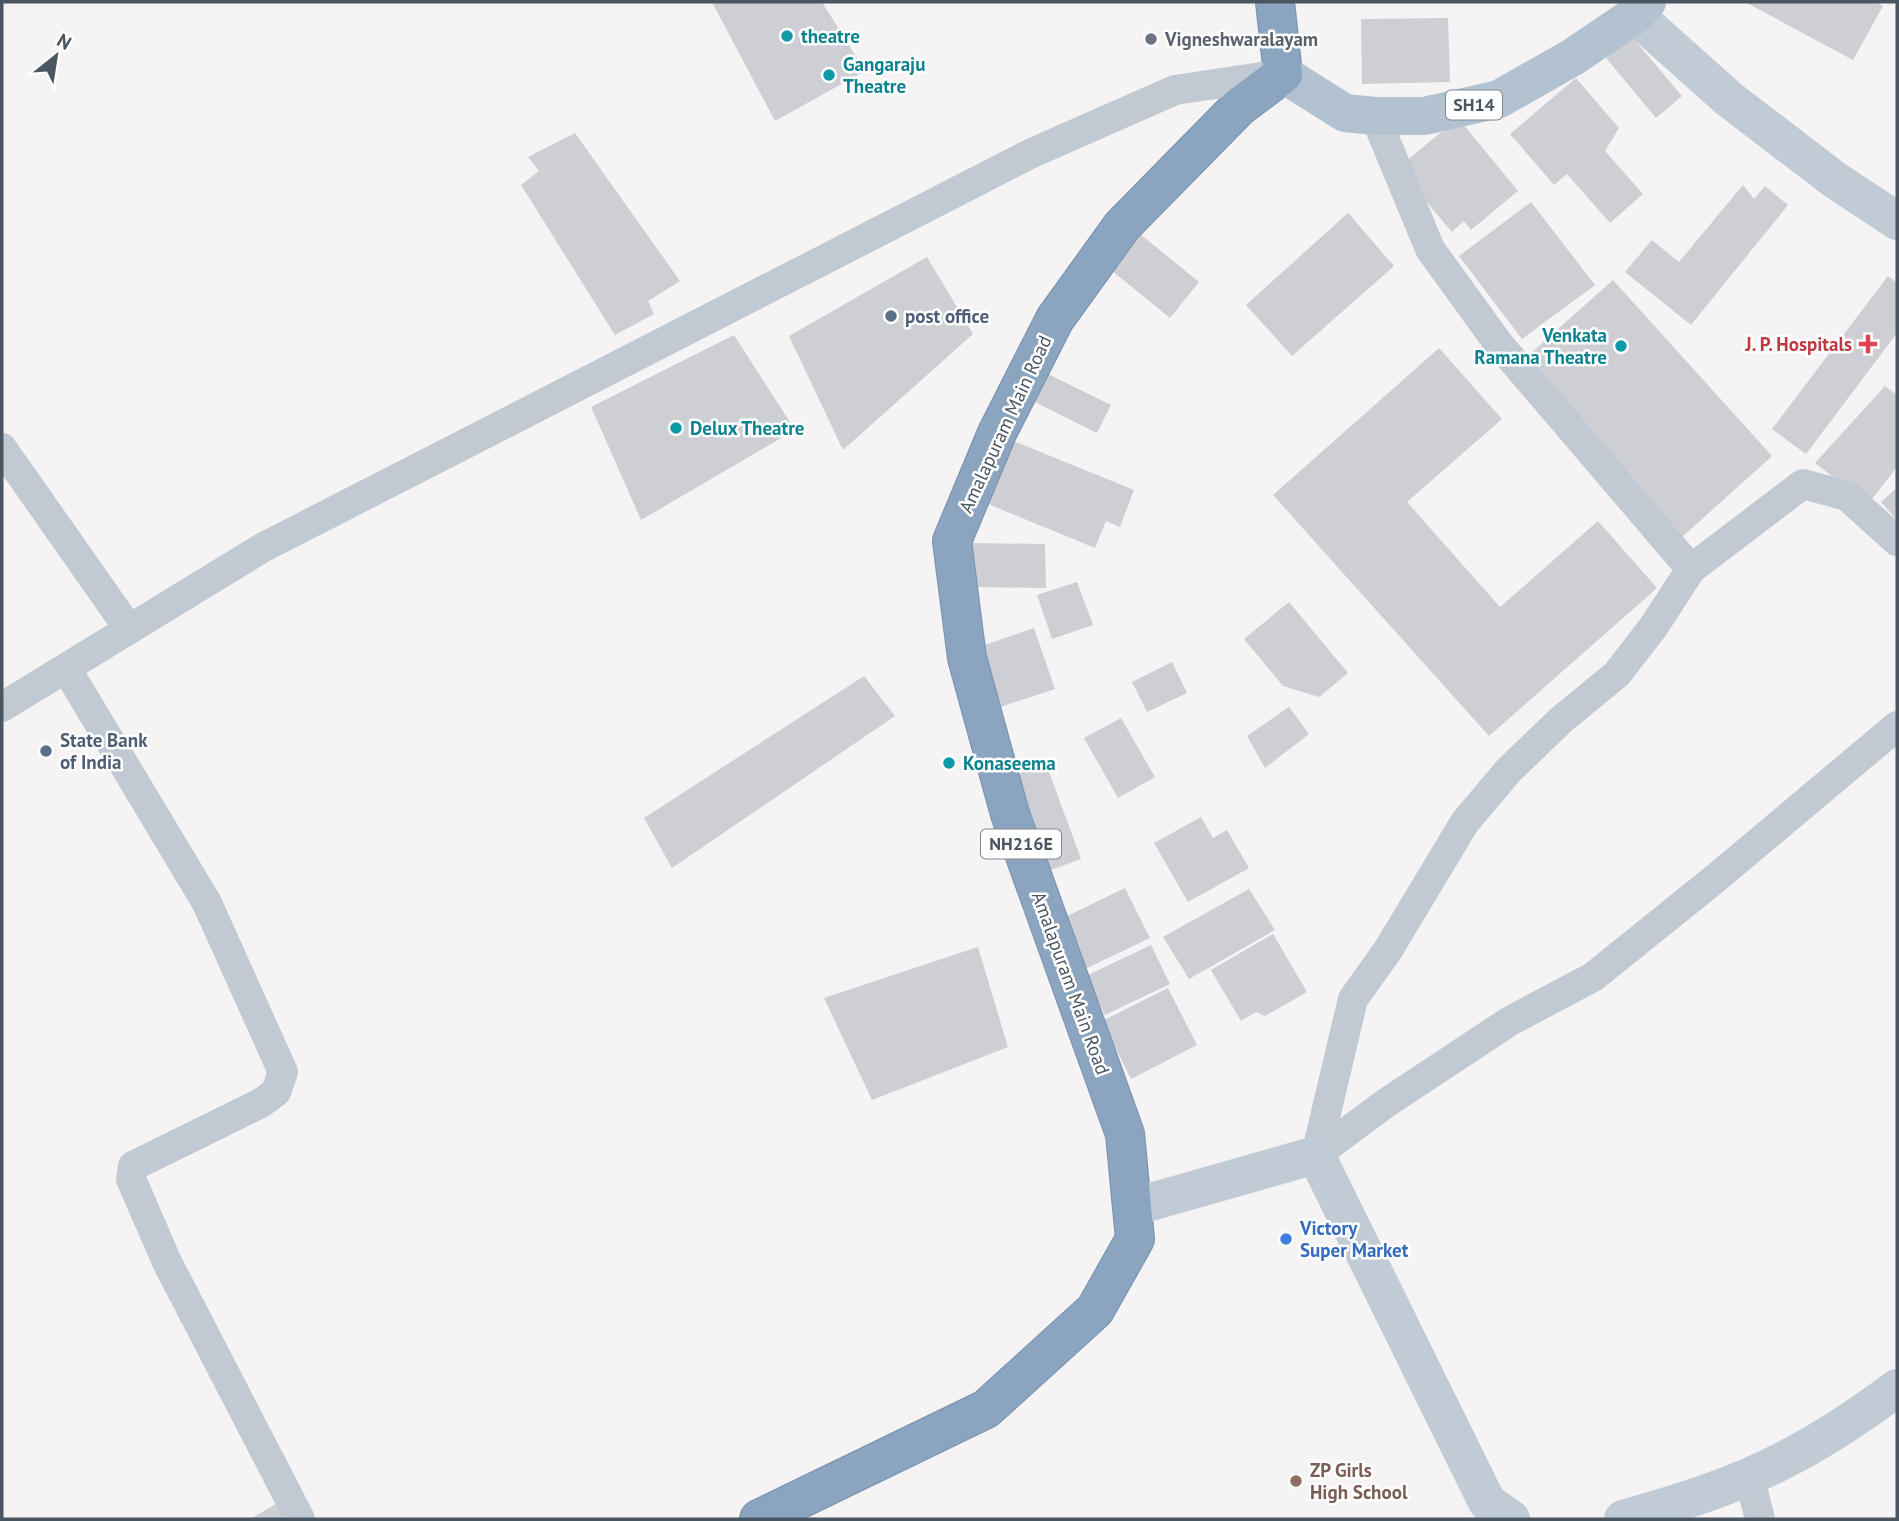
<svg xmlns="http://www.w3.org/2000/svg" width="1899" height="1521" font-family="'PT Sans',sans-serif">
  <rect width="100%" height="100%" fill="#f5f3f3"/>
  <!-- building -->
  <path fill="#cdcfd5" d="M712,2H822L865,71L775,121Z
    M1745,2H1875L1883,6L1853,60Z
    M1448,18L1450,82L1362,84L1361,19Z
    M1632,37L1682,96L1656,118L1606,58Z
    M1576,78L1619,128L1605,151L1643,194L1610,223L1567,174L1554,185L1510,134Z
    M1458,118L1518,191L1471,230L1464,221L1452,232L1398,168Z
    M575,133L680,281L648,301L654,314L615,335L521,185L539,171L528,157Z
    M1743,185L1754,199L1765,186L1788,205L1691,325L1625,272L1652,240L1679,262Z
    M1531,202L1595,285L1522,339L1459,256Z
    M1348,213L1394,266L1292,356L1246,305Z
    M1135,230L1199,282L1170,318L1106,266Z
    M927,257L973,334L843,450L789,336Z
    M1888,276L1897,283V333L1806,454L1772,429Z
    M1613,280L1772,456L1681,538L1521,362Z
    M734,335L795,430L641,520L591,407Z
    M1439,348L1502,419L1407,502L1500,607L1598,521L1657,588L1489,736L1273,495Z
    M1042,371L1111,405L1097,433L1029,399Z
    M1885,386L1897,395V467L1868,504L1815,463Z
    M1006,438L1134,490L1120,527L1106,521L1095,548L981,501Z
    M1897,488V520L1881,502Z
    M970,543L1045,544L1046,588L969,587Z
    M1077,582L1093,625L1052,639L1037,595Z
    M1289,602L1348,673L1319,697L1283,686L1244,639Z
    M1034,628L1055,689L1000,707L979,647Z
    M1172,662L1187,693L1147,712L1132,682Z
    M864,676L895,716L672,868L644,818Z
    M1289,707L1309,734L1265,768L1247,736Z
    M1121,718L1155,777L1118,798L1084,738Z
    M1044,758L1081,859L1043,873L1009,781Z
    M1201,817L1213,838L1227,830L1249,868L1188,902L1154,843Z
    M1125,888L1150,938L1085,969L1061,919Z
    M1249,889L1275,930L1189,979L1163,937Z
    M1273,934L1307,992L1265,1016L1256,1012L1241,1021L1211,970Z
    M1151,945L1170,984L1105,1015L1086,976Z
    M978,947L1008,1047L872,1100L824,998Z
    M1168,988L1197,1045L1131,1079L1102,1021Z
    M276,1504L285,1519H250Z"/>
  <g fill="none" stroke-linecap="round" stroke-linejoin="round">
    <!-- highway casing -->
    <g stroke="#7690ad" stroke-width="40">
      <path id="highway" d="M759,1519L986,1409L1095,1310L1135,1239L1125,1134L1010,814L967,658L952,541L997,433L1055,319L1122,226L1239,107L1283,74L1275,2"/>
    </g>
    <!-- street -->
    <path stroke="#c1cad2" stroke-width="30" d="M1375,116L1430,249L1498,343L1691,569
      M2,448L129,629
      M66,668L207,903L283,1072L276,1092L261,1103L133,1166L131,1179L167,1262L300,1519
      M2,707L262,548L1032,153L1175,90L1282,74
      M1316,1155L1353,999L1388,950L1465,822L1508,771L1561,720L1617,674L1654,626L1691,569L1803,484L1847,496L1897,541
      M1316,1155L1386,1103L1510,1021L1593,977L1716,878L1897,726
      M1749,1476L1760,1519"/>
    <!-- secondary -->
    <path stroke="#c1cbd6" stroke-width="38" d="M1635,15L1729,99L1835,180L1897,221
      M1133,1207L1316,1155L1487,1502L1511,1519
      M1623,1519C1678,1503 1733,1487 1784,1460C1824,1440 1862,1414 1897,1388"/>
    <!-- primary -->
    <path stroke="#b3c2d1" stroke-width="38" d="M1283,74L1345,113L1375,116H1424L1499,99L1573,57L1635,15L1647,2"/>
    <!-- highway -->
    <use href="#highway" stroke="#8ba5c1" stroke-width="38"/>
  </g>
  <!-- markers -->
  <g fill="#0f9aa8" stroke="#fff" stroke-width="2.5">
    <circle cx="787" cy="36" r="7"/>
    <circle cx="829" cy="75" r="7"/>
    <circle cx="1621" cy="346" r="7"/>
    <circle cx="676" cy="428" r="7"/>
    <circle cx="949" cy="763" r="7"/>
  </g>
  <circle fill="#6b7280" stroke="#fff" stroke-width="2.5" cx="1151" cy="39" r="7"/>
  <g fill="#5c6f8a" stroke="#fff" stroke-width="2.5">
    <circle cx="891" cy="316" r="7"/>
    <circle cx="46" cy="751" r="7"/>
  </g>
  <path fill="#e0444e" stroke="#fff" stroke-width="2.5" d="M1864.5 333.5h7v7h7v7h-7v7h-7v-7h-7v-7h7z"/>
  <circle fill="#3f7fe0" stroke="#fff" stroke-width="2.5" cx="1286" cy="1239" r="7"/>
  <circle fill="#8d6e63" stroke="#fff" stroke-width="2.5" cx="1296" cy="1481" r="7"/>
  <g text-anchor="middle" stroke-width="5" stroke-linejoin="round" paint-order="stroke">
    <!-- shield labels -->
    <g fill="#fff" stroke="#808990" stroke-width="2">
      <rect x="1446" y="90.5" width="56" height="29" rx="5"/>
      <rect x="981" y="829.5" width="80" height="29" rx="5"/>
    </g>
    <g font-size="18" font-weight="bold" fill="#4a5661">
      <text x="1474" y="111">SH14</text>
      <text x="1021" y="850">NH216E</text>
    </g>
    <!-- culture labels -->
    <g font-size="19" font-weight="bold" fill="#0d838f" stroke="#fff" text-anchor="start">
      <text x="801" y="43">theatre</text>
      <text x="843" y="71">Gangaraju<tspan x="843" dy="22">Theatre</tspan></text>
      <text x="1607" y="342" text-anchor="end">Venkata<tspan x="1607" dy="22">Ramana Theatre</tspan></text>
      <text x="690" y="435">Delux Theatre</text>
      <text x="963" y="770">Konaseema</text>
    </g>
    <!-- worship labels -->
    <g font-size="19" font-weight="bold" fill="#5b616d" stroke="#fff" text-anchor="start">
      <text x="1165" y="46">Vigneshwaralayam</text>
    </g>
    <!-- service labels -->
    <g font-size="19" font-weight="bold" fill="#4e5e75" stroke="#fff" text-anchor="start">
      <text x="905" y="323">post office</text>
      <text x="60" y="747">State Bank<tspan x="60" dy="22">of India</tspan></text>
    </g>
    <!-- health labels -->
    <g font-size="19" font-weight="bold" fill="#be3a42" stroke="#fff" text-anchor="end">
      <text x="1852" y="351">J. P. Hospitals</text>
    </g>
    <!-- street labels -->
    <g font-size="19" fill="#4a5661" stroke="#fff">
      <text transform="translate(1005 424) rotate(-65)" y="7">Amalapuram Main Road</text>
      <text transform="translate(1071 983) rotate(70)" y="7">Amalapuram Main Road</text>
    </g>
    <!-- shop labels -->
    <g font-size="19" font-weight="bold" fill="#366cbe" stroke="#fff" text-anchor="start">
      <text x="1300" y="1235">Victory<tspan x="1300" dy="22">Super Market</tspan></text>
    </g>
    <!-- education labels -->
    <g font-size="19" font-weight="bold" fill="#785e54" stroke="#fff" text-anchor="start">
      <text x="1310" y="1477">ZP Girls<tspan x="1310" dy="22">High School</tspan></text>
    </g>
  </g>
  <!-- border -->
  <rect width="1899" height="1521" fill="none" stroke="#4a5661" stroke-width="7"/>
  <!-- north arrow -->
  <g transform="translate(56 56) rotate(30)" stroke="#ffffff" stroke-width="5" paint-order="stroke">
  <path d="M0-5L12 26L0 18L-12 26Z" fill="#4a5661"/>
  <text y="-10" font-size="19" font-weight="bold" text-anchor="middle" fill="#4a5661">N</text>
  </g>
</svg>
